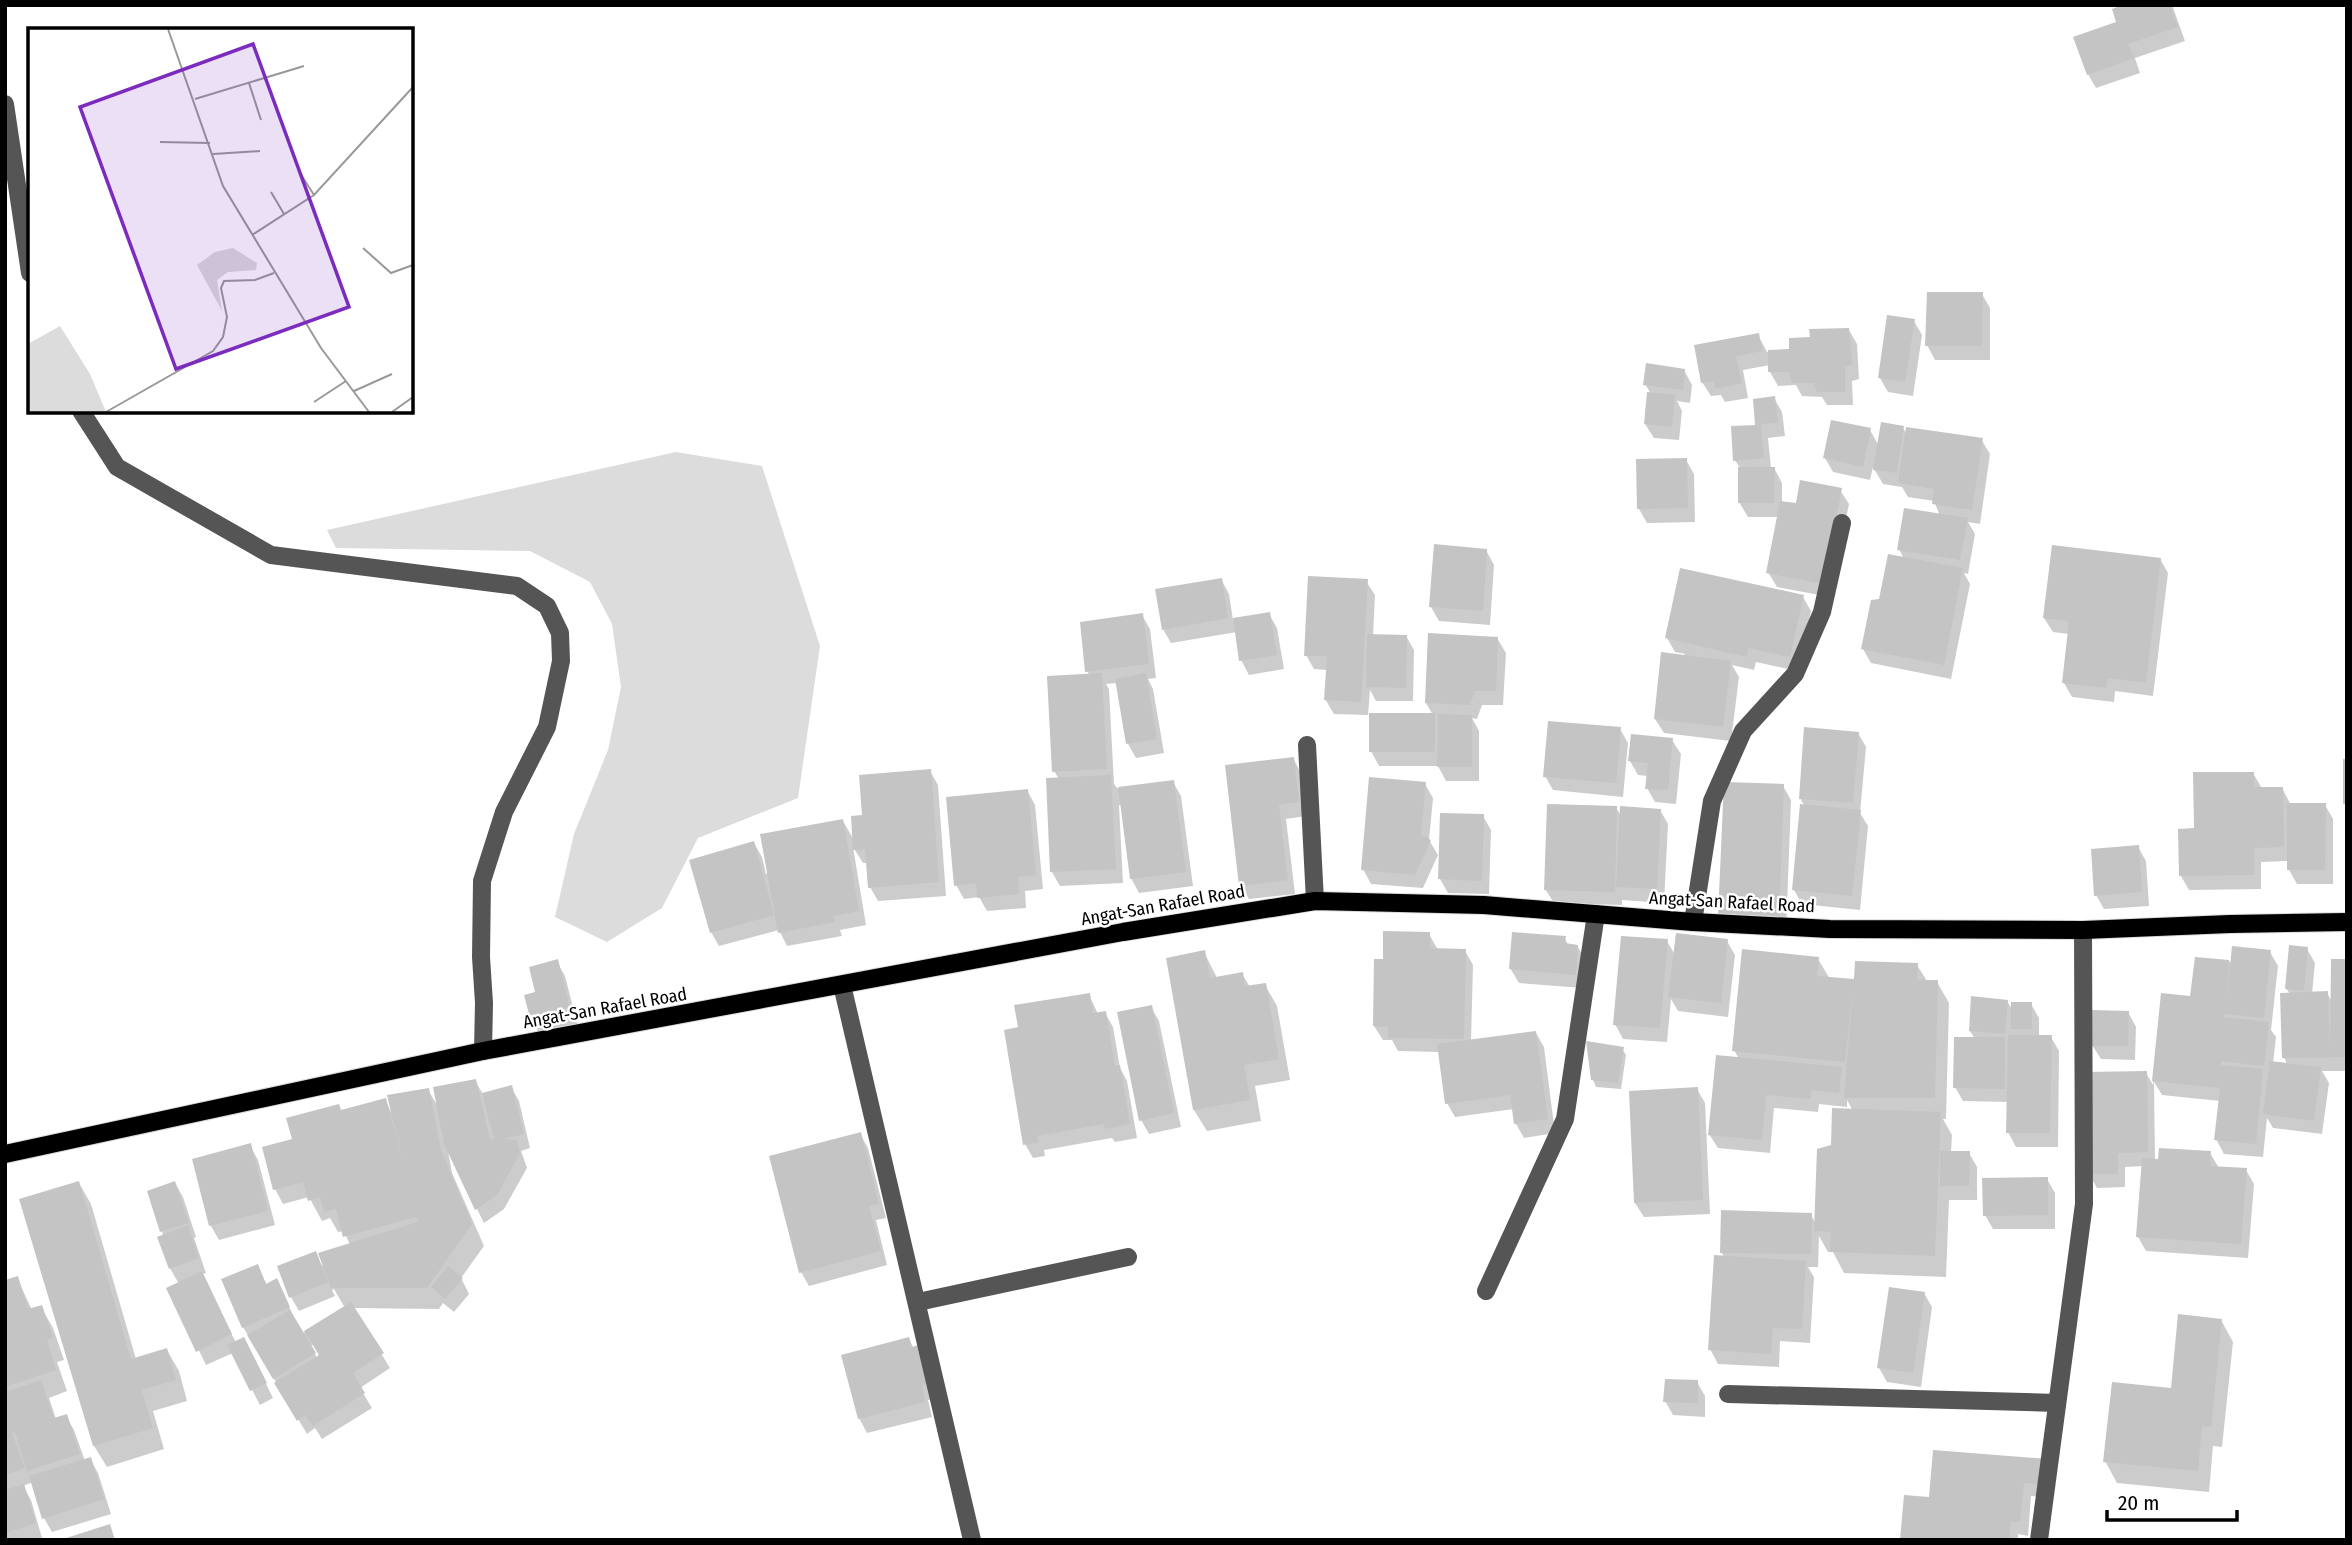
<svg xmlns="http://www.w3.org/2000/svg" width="2352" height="1545" font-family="'Fira Sans Condensed',sans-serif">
  <rect width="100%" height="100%" fill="#fff"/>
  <!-- green -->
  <path fill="#dcdcdc" d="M676,452L762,466L820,646L798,798L698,838L662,908L607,942L555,917L574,834L608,750L621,687L612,624L590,582L530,551L336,548L327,530Z"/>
  <!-- shadow -->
  <path fill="#0003" fill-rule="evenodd" d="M2127,5H2172L2185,41L2135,58L2140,73L2096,88L2088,74Z
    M1982,294L1990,308V360H1935L1927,345Z
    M1914,321L1922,335L1913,396L1888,392L1880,378Z
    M1849,330L1857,344L1859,379L1852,381L1853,405H1827L1822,397L1802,396L1796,385L1778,386L1770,372V365L1743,370L1748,398L1725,402L1721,395L1711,396L1702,382L1758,335L1767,352L1791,351L1811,339Z
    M1684,370L1692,385L1690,403L1677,401L1682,411L1679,440L1654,438L1645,424L1651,394L1645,384Z
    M1774,398L1782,412L1785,436L1768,438L1771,468H1774L1782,483V503L1797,505L1840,490L1849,504L1830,597L1777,587L1768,572L1779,517H1748L1739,502L1740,468L1735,460Z
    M1903,428L1907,435L1981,439L1990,454L1980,524L1968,522L1975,534L1968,574L1964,573L1970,584L1951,679L1871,663L1863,649L1904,559L1899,549L1940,516L1934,501L1908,497L1902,487L1883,484L1873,467L1870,480L1833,472L1825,458L1870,430L1879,446Z
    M1686,460L1694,474L1695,522L1647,523L1639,509Z
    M1486,550L1494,565L1490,625L1439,621L1431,607Z
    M2160,559L2168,573L2153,696L2115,691L2114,702L2072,697L2064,683L2069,634L2053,632L2044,618Z
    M1221,579L1229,594L1233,620L1269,614L1277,628L1284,669L1249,675L1241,660L1237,632L1171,643L1163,629Z
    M1366,581L1375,595L1373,636H1406L1414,650L1413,701H1376L1370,690L1368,715H1433L1426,703L1497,638L1506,653L1503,705H1482L1477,719L1472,718L1479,731V781H1446L1438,766H1379L1371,751V715L1334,714L1325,699L1327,670L1314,669L1306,655Z
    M1803,597L1811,611L1797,671L1756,662L1754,670L1732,665L1739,677L1731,741L1664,733L1655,719L1685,654L1675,652L1667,638Z
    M1142,615L1150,629L1156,678L1148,679L1153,689L1164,753L1136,758L1128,744L1117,683L1106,684L1109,689L1114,784L1118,789L1173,782L1181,796L1193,886L1139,893L1131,878L1122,805H1119L1123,883L1060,886L1052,872L1048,780L1059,779L1054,771L1090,676L1087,671Z
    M1620,729L1628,743L1623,797L1553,790L1545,776Z
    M1858,733L1866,747L1860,813L1868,826L1860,910L1802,904L1794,890L1805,807L1800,798Z
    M1672,740L1681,754L1676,804L1655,802L1647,788L1648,776L1638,775L1630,761Z
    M1293,758L1301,773L1306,816L1286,819L1295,894L1249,899L1241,885Z
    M930,771L938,785L946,896L878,901L870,887L868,863H863L853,847L866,925L840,930L842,936L787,946L779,930L719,946L711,932L754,843L762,857L766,874L843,821L854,840L864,816Z
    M2253,773L2261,787L2282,788L2291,805H2325L2333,819V884H2297L2289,870V861L2261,862V889L2189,890L2181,876L2196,830Z
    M1425,784L1433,798L1429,840L1438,855L1423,888L1371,884L1363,869Z
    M1783,786L1791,800L1786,932L1720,916Z
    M1027,790L1035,805L1043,889L1025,891L1026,908L987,911L979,897L964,899L956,885Z
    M1616,808L1622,817L1660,810L1668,824L1664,903L1622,900V905L1554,903L1545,889Z
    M1483,816L1491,830L1489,894L1448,893L1440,879Z
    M2138,847L2146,861L2149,906L2104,909L2096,895Z
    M1429,934L1438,950L1465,951L1473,965L1471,1041L1536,1033L1544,1047L1555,1133L1524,1138L1516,1124L1514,1109L1455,1117L1447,1103L1440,1052L1398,1051L1392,1040H1383L1374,1026L1384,960Z
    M1564,938L1569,946H1577L1586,960L1583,988L1519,983L1510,968Z
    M1667,941L1675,955L1727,941L1735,955L1728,1017L1678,1011L1671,999L1667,1042L1623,1039L1615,1024Z
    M2307,949L2315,963L2312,994L2327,993L2332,1002L2347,961V1071H2322L2329,1083L2322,1134L2273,1128L2267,1118L2263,1157L2224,1154L2216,1139L2220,1101L2162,1095L2154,1082L2155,1161L2210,1153L2219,1168L2246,1170L2254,1184L2248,1258L2146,1251L2138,1237L2143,1166L2125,1167V1187L2097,1188L2089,1174L2146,1073L2153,1085L2163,995L2192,998L2196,959L2232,962L2270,952L2278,966L2271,1030L2276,1037L2273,1064L2288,1065L2284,1058L2290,994L2286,988Z
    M1204,952L1217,978L1242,974L1250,987L1265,985L1277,1006L1290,1080L1255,1086L1261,1121L1207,1131L1194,1110Z
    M1818,959L1830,979L1856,981L1917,965L1927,981L1937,982L1949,1003L1946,1119H1943L1952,1135L1951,1152L1969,1153L1977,1167V1200H1949L1946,1277L1844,1273L1833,1252H1828L1819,1236L1818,1267H1808L1814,1277L1810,1343L1780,1341L1779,1367L1718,1364L1710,1349L1724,1257L1722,1253L1811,1215L1816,1224L1833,1146L1853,1111L1847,1100V1107L1819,1104L1818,1112L1774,1108L1770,1153L1718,1148L1709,1134L1739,1059L1734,1050Z
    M557,962L565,976L578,1027L541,1036L532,1022L537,994Z
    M1089,995L1098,1014L1105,1013L1113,1027L1120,1068L1127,1081L1137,1138L1115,1142L1112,1138L1044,1150L1045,1156L1033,1158L1025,1144L1020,1028Z
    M2007,1001L2013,1011L2031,1004L2039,1018V1037H2051L2059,1051L2058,1147H2016L2008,1132L2009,1102L1963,1101L1955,1087L1975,1039L1970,1031Z
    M1151,1007L1159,1021L1181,1127L1149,1134L1141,1120Z
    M2128,1012L2136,1027L2135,1060L2101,1059L2092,1045Z
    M1622,1049L1626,1055L1621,1089L1596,1087L1593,1080Z
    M475,1081L483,1094L511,1087L519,1101L530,1148L521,1151L527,1168L504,1209L484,1223L448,1151L452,1173L484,1246L461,1278L469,1294L454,1312L443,1303L439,1309L353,1308L390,1368L360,1388L372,1408L322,1439L315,1428L307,1434L243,1327L257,1266L267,1285L277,1281L302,1334L345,1308L334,1289L332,1290L335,1296L299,1311L291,1297L315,1253L322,1266L350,1245L344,1231L338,1232L330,1218L322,1221L309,1197L283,1204L275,1189L294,1141L342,1112L385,1100L391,1112L428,1090L439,1108ZM314,1344L321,1356L317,1358L311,1346Z
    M1697,1089L1705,1103L1710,1214L1644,1217L1635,1203Z
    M860,1134L868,1148L886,1218L876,1220L887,1265L809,1286L801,1272Z
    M250,1146L258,1160L275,1225L219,1240L211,1226L194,1160Z
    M2047,1179L2055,1193V1229H1993L1985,1215Z
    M79,1183L91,1204L136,1359L167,1350L179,1371L187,1401L153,1411L164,1449L107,1467L94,1446Z
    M175,1183L183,1197L196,1237L194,1238L206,1273L202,1274L236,1343L251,1353L273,1398L260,1405L233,1353L206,1365L169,1289L179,1284L170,1268L162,1231Z
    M17,1278L32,1310L41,1307L53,1328L64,1360L57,1362L67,1391L49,1398L56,1419L66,1416L74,1430L85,1461L90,1459L98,1473L111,1514L52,1532L44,1518L33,1482L23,1486L31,1500L42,1538L36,1540H5V1282Z
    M1924,1293L1932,1307L1921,1387L1887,1382L1879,1368Z
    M2221,1320L2233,1342L2222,1447L2213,1446L2209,1492L2117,1483L2105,1461L2172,1390Z
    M909,1339L938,1398L928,1400L932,1417L867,1433L859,1418Z
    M1697,1382L1705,1396V1417L1673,1415L1665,1401Z
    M2047,1461L2053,1498L2031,1496L2028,1536L2018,1534V1540H1902L1930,1499Z"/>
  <!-- building -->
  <path fill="#c4c4c4" d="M2122,5H2170L2178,27L2128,44L2134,58L2087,75L2073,37L2116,22L2112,9Z
    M1927,292H1983L1982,346H1925Z
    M1887,315L1915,319L1905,382L1878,378Z
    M1849,328L1852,364L1845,367V392H1817L1814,383H1792L1789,372H1768V350L1789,349V338L1810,337L1809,329Z
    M1759,333L1762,351L1736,356L1742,383L1715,389L1714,381L1701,383L1694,345Z
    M1646,363L1685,369L1683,390L1643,385Z
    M1647,392L1675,395L1672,427L1644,424Z
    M1775,396L1778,423L1761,424L1764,458L1733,461L1731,426L1755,425L1753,399Z
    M1831,420L1871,428L1863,467L1823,458Z
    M1881,422L1904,426L1897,473L1873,470Z
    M1906,427L1983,438L1972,510L1932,504L1934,489L1898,483Z
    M1687,458L1688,508L1637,509L1636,459Z
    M1738,467H1775L1774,503H1738Z
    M1800,480L1842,488L1823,584L1766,573L1780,501L1796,503Z
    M1904,508L1968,518L1960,560L1897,550Z
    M1434,544L1487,549L1483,611L1429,607Z
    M2052,545L2161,558L2146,683L2108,678L2106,688L2062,683L2069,621L2043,618Z
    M1888,554L1963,568L1944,665L1861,649L1871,600L1879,599Z
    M1680,568L1804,595L1790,657L1748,648L1747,657L1665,638Z
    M1308,576L1368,579L1361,702L1324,700L1327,656H1304Z
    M1222,578L1228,618L1162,630L1155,589Z
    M1270,612L1277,655L1239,661L1233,618Z
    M1143,613L1149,664L1085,672L1080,622Z
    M1428,633L1498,637L1496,691H1475L1470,705L1425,703Z
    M1367,634L1407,635L1406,688L1366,687Z
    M1661,652L1731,661L1723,727L1654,719Z
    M1102,673L1107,769L1052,772L1047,676Z
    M1146,673L1157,739L1126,744L1115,679Z
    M1369,713H1435V752H1369Z
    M1438,714L1472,715V767H1437Z
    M1548,721L1621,727L1616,783L1543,777Z
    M1804,727L1859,732L1853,803L1799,799Z
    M1631,734L1673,738L1668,790L1645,789L1648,763L1628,761Z
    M1294,757L1299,802L1279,805L1288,880L1239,886L1225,765Z
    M2343,759H2347V804H2343Z
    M931,769L939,882L868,888L865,849L853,850L851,816L862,815L859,775Z
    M2193,772H2254V787H2283L2284,847L2254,848V875L2179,876L2178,829L2194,828Z
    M1111,775L1116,869L1050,872L1046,778Z
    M1369,777L1426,782L1421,835L1431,840L1415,875L1361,870Z
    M1174,780L1186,872L1130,879L1118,787Z
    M1724,782L1784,784L1779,919L1718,916Z
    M1028,789L1036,875L1018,877L1019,894L977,898L976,883L954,886L946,797Z
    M2287,803H2326L2325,870H2287Z
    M1547,804L1617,806L1615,892L1544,890Z
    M1800,804L1861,810L1852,896L1792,890Z
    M1620,806L1661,809L1657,889L1616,887Z
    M1440,813L1484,814L1482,881L1438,879Z
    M843,819L859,911L833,916L835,922L778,933L760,834Z
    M754,841L774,915L710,933L689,860Z
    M2139,845L2142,892L2094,896L2091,849Z
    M1383,931L1430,932V948L1466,949L1464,1039L1388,1038V1027L1373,1026L1374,959H1383Z
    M1512,932L1566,936L1565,943L1578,945L1576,975L1509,969Z
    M1676,933L1728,939L1721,1003L1668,997Z
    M1621,936L1668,939L1660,1028L1613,1025Z
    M2289,945L2308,947L2304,991L2285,989Z
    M2232,946L2271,950L2264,1018L2224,1014V1017L2269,1022L2264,1066L2221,1061V1065L2263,1069L2256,1144L2214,1140L2220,1088L2152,1081L2161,993L2190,996L2195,957L2229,960L2227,998Z
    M1742,949L1819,957L1817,976L1854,979L1855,961L1918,963L1917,980H1938L1935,1098H1844L1853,988L1845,1062L1732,1051Z
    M1205,950L1210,978L1243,972L1245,986L1266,983L1279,1059L1244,1065L1250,1100L1193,1110L1166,958Z
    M558,959L571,1012L531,1022L524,995L535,992L529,967Z
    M2331,959H2347V1057L2282,1058L2280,993L2328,991L2330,1052Z
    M1090,993L1093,1013L1106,1011L1115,1066L1120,1065L1130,1124L1105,1129L1104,1124L1037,1136L1038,1142L1023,1145L1004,1030L1018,1027L1014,1005Z
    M1971,996L2008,1000L2005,1034L1969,1031Z
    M2011,1002H2032V1029H2011Z
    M1152,1005L1174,1113L1139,1121L1117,1012Z
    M2091,1010L2129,1011L2128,1046H2091Z
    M1536,1031L1548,1119L1514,1124L1510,1095L1445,1104L1437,1044Z
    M2008,1035H2052L2050,1133H2006Z
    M1954,1037H2005V1089L1953,1088Z
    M1586,1041L1624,1047L1618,1083L1591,1080Z
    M1716,1055L1842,1067L1839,1093L1811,1090V1099L1766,1095L1762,1140L1708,1135Z
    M2270,1061L2321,1067L2314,1121L2263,1114Z
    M2147,1071L2148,1152L2118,1153V1174H2087L2086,1072Z
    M476,1079L490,1139H494L482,1093L512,1085L524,1134L504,1139L517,1140L520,1153L497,1195L475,1210L444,1144L433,1087Z
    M1698,1087L1703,1200L1634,1203L1629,1091Z
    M429,1088L441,1150L472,1224L427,1288H331L318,1253L418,1222L416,1217L343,1237L336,1209L324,1212L320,1197L308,1201L303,1182L273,1190L262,1147L292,1139L286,1118L339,1104L341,1110L386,1098L403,1162L387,1095Z
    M1832,1108L1941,1112L1935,1256L1830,1252L1831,1232L1814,1231L1817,1149L1831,1145Z
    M861,1132L879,1204L869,1206L881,1251L799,1273L769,1156Z
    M251,1143L268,1211L209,1226L192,1159Z
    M2159,1148L2211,1151L2210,1166L2247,1168L2241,1244L2136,1237L2142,1158L2158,1159Z
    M1940,1151H1970L1969,1186H1940Z
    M2048,1177V1215L1983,1216L1982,1178Z
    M79,1181L131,1359L167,1348L176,1380L142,1390L153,1428L93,1446L19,1199Z
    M175,1181L189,1223L160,1232L147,1191Z
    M1721,1210L1812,1213L1811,1254L1720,1253Z
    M188,1225L199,1258L169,1269L157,1237Z
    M316,1251L328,1282L289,1298L277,1266Z
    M1714,1255L1806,1261L1802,1329L1773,1328L1771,1354L1708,1350Z
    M258,1264L266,1284L277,1278L290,1307L242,1328L221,1279Z
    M448,1266L463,1278L445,1299L431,1287Z
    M202,1271L232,1334L196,1352L166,1288Z
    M18,1276L28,1309L42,1305L53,1338L47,1340L56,1370L5,1387V1280Z
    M1889,1287L1925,1292L1913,1373L1877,1368Z
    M351,1302L384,1353L353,1373L365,1393L313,1426L305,1415L297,1421L274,1383L319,1355L304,1331Z
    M290,1310L316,1353L273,1379L247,1335Z
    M2178,1314L2222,1319L2211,1427L2202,1426L2198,1471L2103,1462L2112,1382L2171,1388Z
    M244,1337L267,1383L250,1391L227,1345Z
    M909,1337L912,1347L921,1344L931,1383L922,1385L925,1402L858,1419L841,1355Z
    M1665,1379L1698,1380V1403L1663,1402Z
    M41,1380L54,1418L67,1414L80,1454L27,1471L15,1432L12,1433L25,1468L5,1475V1392Z
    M1933,1450L2048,1459L2045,1484L2024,1483L2020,1522L2011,1521L2009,1540H1900L1904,1495L1929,1497Z
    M91,1457L104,1499L42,1519L29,1476Z
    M24,1484L36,1523L5,1533V1490Z
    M110,1524L115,1540H64L63,1539Z"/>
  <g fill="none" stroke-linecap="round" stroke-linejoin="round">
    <!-- major casing -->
    <g stroke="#dbdbdb" stroke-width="20">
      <path id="major" d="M5,1154L483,1051L1123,932L1315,901L1484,905L1693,922L1830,929L2083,930L2230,924L2347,922"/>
    </g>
    <!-- minor -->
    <path stroke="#555" stroke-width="18" d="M5,104L30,273
      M81,411L117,467L271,555L517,586L547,606L560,633L561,661L547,727L504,812L482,881L481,957L484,1003L483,1051
      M1307,745L1315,901
      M1693,922L1712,801L1743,731L1795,674L1822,612L1842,523
      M842,985L972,1540
      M1486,1291L1565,1119L1596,914
      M918,1302L1128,1257
      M1728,1394L2057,1403
      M2039,1540L2084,1204L2083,930"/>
    <!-- major -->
    <use href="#major" stroke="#000" stroke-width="18"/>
  </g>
  <g text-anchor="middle" stroke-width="5" stroke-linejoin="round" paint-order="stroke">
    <!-- street labels -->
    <g font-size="18" fill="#000" stroke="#fff">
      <text transform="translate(1732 902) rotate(3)" y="6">Angat-San Rafael Road</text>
      <text transform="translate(1163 905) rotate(-10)" y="6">Angat-San Rafael Road</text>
      <text transform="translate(605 1008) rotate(-10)" y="6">Angat-San Rafael Road</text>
    </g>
  </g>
  <!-- overview -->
  <g transform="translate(28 28)">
    <rect width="385" height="385" fill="#fff"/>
    <path d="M205,220L229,235L228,242L200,244L189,252L194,283L169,237L187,224ZM32,298L62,346L78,384H0V316Z" fill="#dcdcdc"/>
    <path fill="none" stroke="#999" stroke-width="2" d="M140,1L195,158L293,320L341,384M221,55L233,92M167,71L276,38M132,114L182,115M185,126L232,123M272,145L286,167M243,164L256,186M224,207L286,167L385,59M335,220L363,245L385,237M326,363L364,346M286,374L318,353M78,384L185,323L195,309L199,289L193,260L196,253L227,252L246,245M364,384L385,369"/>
    <path fill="#7b2cbf" fill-opacity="0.15" stroke="#7b2cbf" stroke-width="3.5" d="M225,16L321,279L148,341L52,79Z"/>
    <rect width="385" height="385" fill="none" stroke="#000" stroke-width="3.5"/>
  </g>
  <!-- border -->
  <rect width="2352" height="1545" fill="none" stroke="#000000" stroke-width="14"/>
  <!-- scale -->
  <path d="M2107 1510v10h130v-10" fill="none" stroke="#000000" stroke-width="3.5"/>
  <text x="2118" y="1510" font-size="21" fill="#000000" stroke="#ffffff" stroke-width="5" paint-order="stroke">20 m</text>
</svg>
